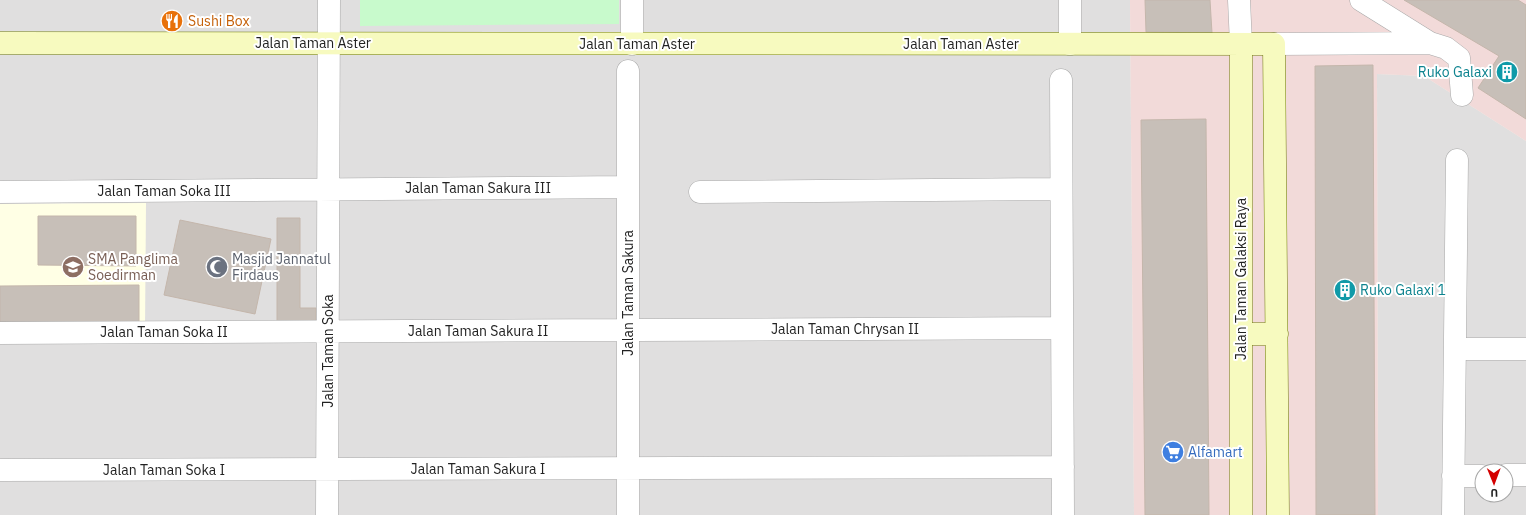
<svg xmlns="http://www.w3.org/2000/svg" width="1526" height="515" font-family="'IBM Plex Sans',sans-serif">
  <rect width="100%" height="100%" fill="#f2efe9"/>
  <!-- residential -->
  <path fill="#e0dfdf" fill-rule="evenodd" d="M0,0H1130L1134,515H0Z
    M1377,74L1424,76L1526,141V515H1378ZM1482,471H1506V495H1482Z"/>
  <!-- commercial -->
  <path fill="#f2dad9" d="M1130,0H1526V141L1424,76L1377,74L1378,515H1134Z"/>
  <!-- education -->
  <path fill="#ffffe5" d="M146,203L145,330L0,331V204Z"/>
  <!-- park -->
  <path fill="#c8facc" d="M360,0H619V24L360,26Z"/>
  <!-- building -->
  <path fill="#c7bfb8" stroke="#c4b6ab" d="M1145,0H1210L1212,33L1146,32Z
    M1404,0H1518L1526,5V119L1478,88L1499,56Z
    M1373,65L1375,515H1316L1315,66Z
    M1206,119L1209,515H1145L1141,120Z
    M38,216H136V266L38,265Z
    M277,218H300V308H316V325H277Z
    M180,220L271,239L255,314L164,295Z
    M139,285V327L0,328V286Z"/>
  <g fill="none" stroke-linecap="round" stroke-linejoin="round">
    <!-- street casing -->
    <g stroke="#a9a9a9" stroke-width="23">
      <path id="street" d="M1070,0V44
        M1239,0L1241,44
        M1361,0L1430,43L1446,48L1459,58L1462,95
        M632,44V0
        M1274,44L1430,43
        M1061,80L1063,515
        M0,192L628,187
        M700,192L1061,189
        M0,333L1062,328
        M1455,349H1526
        M0,470L1063,467
        M1506,475H1526
        M1453,476H1482
        M327,515L329,0
        M628,515V71
        M1453,515L1457,160"/>
    </g>
    <!-- secondary casing -->
    <g stroke="#707d05" stroke-width="23">
      <path id="secondary" d="M0,43L1274,44L1278,515
        M1241,334H1277
        M1241,515V44"/>
    </g>
    <!-- street -->
    <use href="#street" stroke="#fff" stroke-width="22"/>
    <!-- secondary -->
    <use href="#secondary" stroke="#f7fabf" stroke-width="22"/>
  </g>
  <!-- icons -->
  <defs>
    <g id="restaurant-disc" transform="scale(1.15)"><circle r="9.5" fill="#e8710a" stroke="#fff"/><path d="M-5-6h1v4h1v-4h1v4h1v-4h1v5L-1.5 .5V6h-2V.5L-5-1ZM5-6V6H3V1.5H1.5Q1.5-4 5-6Z" fill="#fff"/></g>
    <g id="building-disc" transform="scale(1.15)"><circle r="9.5" fill="#0f9aa8" stroke="#fff"/><path d="M-4-6H4V6H1V3H-1V6H-4ZM-2.5-4.3h1.7v1.8h-1.7ZM.8-4.3h1.7v1.8H.8ZM-2.5-1h1.7V.8h-1.7ZM.8-1h1.7V.8H.8Z" fill="#fff"/></g>
    <g id="school-disc" transform="scale(1.15)"><circle r="9.5" fill="#8d6e63" stroke="#fff"/><path d="M0-5L7-2L0 1L-7-2ZM-4 1L0 2.5L4 1V4Q0 6-4 4Z" fill="#fff"/></g>
    <g id="mosque-disc" transform="scale(1.15)"><circle r="9.5" fill="#6b7280" stroke="#fff"/><path d="M3.5-4.9A6 6 0 1 0 3.5 4.9A5 5 0 1 1 3.5-4.9Z" fill="#fff"/></g>
    <g id="supermarket-disc" transform="scale(1.15)"><circle r="9.5" fill="#3f7fe0" stroke="#fff"/><path d="M-6-5.5h2.5l.6 2H6L4.5 2H-2.5L-4.4-4H-6ZM-1.5 3.2a1.3 1.3 0 1 0 .1 0ZM3 3.2a1.3 1.3 0 1 0 .1 0Z" fill="#fff"/></g>
  </defs>
  <g fill-rule="evenodd">
    <use href="#restaurant-disc" x="172" y="21"/>
    <use href="#building-disc" x="1507" y="72"/>
    <use href="#school-disc" x="73" y="267"/>
    <use href="#mosque-disc" x="217" y="267"/>
    <use href="#building-disc" x="1345" y="290"/>
    <use href="#supermarket-disc" x="1173" y="452"/>
  </g>
  <g text-anchor="middle" stroke-width="4" stroke-linejoin="round" paint-order="stroke">
    <!-- food labels -->
    <g font-size="14" fill="#c56008" stroke="#fff" text-anchor="start">
      <text x="188" y="26">Sushi Box</text>
    </g>
    <!-- street labels -->
    <g font-size="14" fill="#222" stroke="#fff">
      <text x="313" y="48">Jalan Taman Aster</text>
      <text x="637" y="49">Jalan Taman Aster</text>
      <text x="961" y="49">Jalan Taman Aster</text>
      <text x="478" y="193">Jalan Taman Sakura III</text>
      <text x="164" y="196">Jalan Taman Soka III</text>
      <text transform="translate(1241 279) rotate(-90)" y="5">Jalan Taman Galaksi Raya</text>
      <text transform="translate(628 293) rotate(-90)" y="5">Jalan Taman Sakura</text>
      <text x="845" y="334">Jalan Taman Chrysan II</text>
      <text x="478" y="336">Jalan Taman Sakura II</text>
      <text x="164" y="337">Jalan Taman Soka II</text>
      <text transform="translate(328 351) rotate(-90)" y="5">Jalan Taman Soka</text>
      <text x="478" y="474">Jalan Taman Sakura I</text>
      <text x="164" y="475">Jalan Taman Soka I</text>
    </g>
    <!-- culture labels -->
    <g font-size="14" fill="#0d838f" stroke="#fff" text-anchor="end">
      <text x="1492" y="77">Ruko Galaxi</text>
      <text x="1360" y="295" text-anchor="start">Ruko Galaxi 1</text>
    </g>
    <!-- education labels -->
    <g font-size="14" fill="#785e54" stroke="#fff" text-anchor="start">
      <text x="88" y="264">SMA Panglima<tspan x="88" dy="16">Soedirman</tspan></text>
    </g>
    <!-- worship labels -->
    <g font-size="14" fill="#5b616d" stroke="#fff" text-anchor="start">
      <text x="232" y="264">Masjid Jannatul<tspan x="232" dy="16">Firdaus</tspan></text>
    </g>
    <!-- shop labels -->
    <g font-size="14" fill="#366cbe" stroke="#fff" text-anchor="start">
      <text x="1188" y="457">Alfamart</text>
    </g>
  </g>
  <!-- north arrow -->
  <g transform="translate(1494 483) rotate(179)"><circle r="19" fill="#ffffff" stroke="#a7a7a7"/>
  <path d="M0-3L7 15L0 10L-7 15Z" fill="#d40000"/>
  <text y="-6" font-size="11" font-weight="bold" text-anchor="middle" fill="#222222">U</text>
  </g>
</svg>
